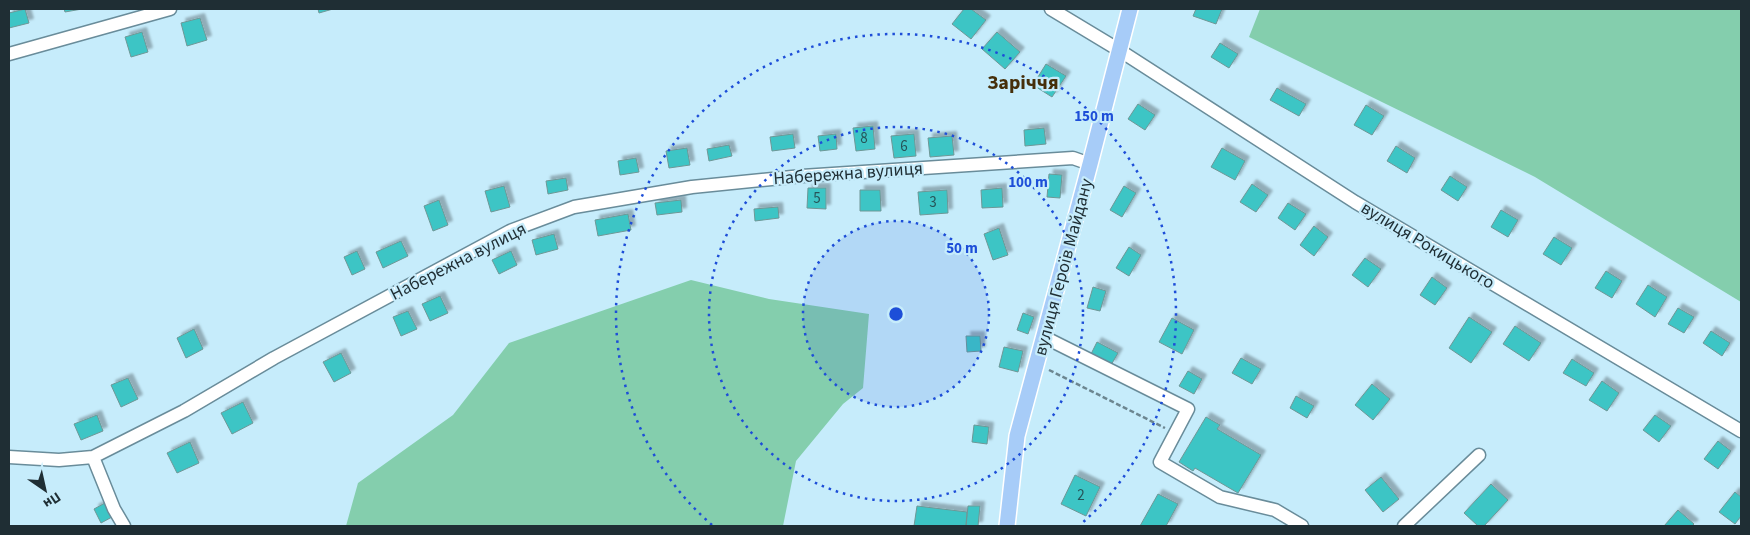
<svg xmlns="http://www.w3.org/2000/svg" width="1750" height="535" font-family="'Source Sans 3',sans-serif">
  <defs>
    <filter id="shadow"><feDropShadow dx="4.5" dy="-4.5" stdDeviation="1" flood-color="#0004"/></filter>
  </defs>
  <rect width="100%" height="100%" fill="#c6ecfb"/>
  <!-- green -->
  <path fill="#84cead" d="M1260,9H1741V302L1535,177L1249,37Z
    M691,280L769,299L869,314L863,388L843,404L796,461L783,526H346L358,483L453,415L509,343Z"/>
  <!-- building -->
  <path fill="#3cc5c5" stroke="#6e9796" filter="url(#shadow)" d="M25,9L29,23L9,28V13Z
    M64,9H82L65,12Z
    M318,9H333L319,13Z
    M964,9H971L986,20L971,39L952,24Z
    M1196,9H1222L1216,24L1193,16Z
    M200,18L207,40L187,46L181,23Z
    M142,32L148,52L131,57L125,37Z
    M997,32L1020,52L1005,69L982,49Z
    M1220,43L1238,54L1229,68L1211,57Z
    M1046,64L1066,76L1052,97L1033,85Z
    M1277,88L1306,104L1299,116L1270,100Z
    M1138,104L1155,115L1145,130L1128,119Z
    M1366,105L1384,116L1372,135L1354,125Z
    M873,126L875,149L856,151L853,128Z
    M1044,128L1046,144L1025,146L1024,130Z
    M793,134L795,148L772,151L770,137Z
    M836,134L837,149L820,151L818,136Z
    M914,134L916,156L894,158L891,136Z
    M952,136L954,155L930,157L928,138Z
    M729,145L732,156L709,161L707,149Z
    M1396,146L1415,158L1407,173L1387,161Z
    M687,148L690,165L669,168L666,151Z
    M1222,148L1245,161L1235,180L1211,167Z
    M636,158L639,172L620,175L618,161Z
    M1049,174L1062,175L1060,198L1047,197Z
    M1450,176L1467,187L1458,201L1441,190Z
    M566,178L568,190L548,194L546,181Z
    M1252,184L1268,195L1256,212L1240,202Z
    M504,186L510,207L491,212L485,191Z
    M1124,186L1136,193L1122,217L1110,210Z
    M808,188H826V209L807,208Z
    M1002,188L1003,207L982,208L981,190Z
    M860,190H880L881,211H860Z
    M947,190L948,213L920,215L918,192Z
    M439,200L448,225L433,231L424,206Z
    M681,200L682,212L657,215L655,203Z
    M1288,203L1306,214L1295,230L1278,218Z
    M778,207L779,218L755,221L754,209Z
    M1501,210L1518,220L1508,237L1491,227Z
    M628,214L631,230L598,236L595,220Z
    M1314,226L1328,237L1314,256L1300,245Z
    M999,228L1008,255L993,260L984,234Z
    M554,234L558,249L536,255L532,240Z
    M1554,237L1572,248L1561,265L1543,254Z
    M401,241L408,256L383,268L376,252Z
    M1129,247L1141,255L1129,276L1116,268Z
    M357,251L365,269L352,275L344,257Z
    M511,251L517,265L499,274L492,260Z
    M1365,258L1381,269L1368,287L1352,275Z
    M1606,271L1622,281L1612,298L1595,288Z
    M1432,277L1447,288L1435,305L1420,295Z
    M1648,285L1667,297L1655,317L1636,304Z
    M1093,287L1106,291L1100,311L1087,308Z
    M440,296L448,313L430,321L422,304Z
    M1678,308L1694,317L1684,333L1668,324Z
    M408,311L417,329L401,336L393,317Z
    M1023,313L1034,317L1028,334L1017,330Z
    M1469,317L1492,332L1471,363L1449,348Z
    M1172,318L1194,330L1182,354L1159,342Z
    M1515,326L1541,343L1529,361L1503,344Z
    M194,329L203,349L186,358L177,338Z
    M1711,331L1730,343L1722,356L1703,343Z
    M966,336H980L981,351L967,352Z
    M1097,342L1118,353L1111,365L1091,354Z
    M1004,347L1023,351L1018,372L999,367Z
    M341,353L351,373L334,382L323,362Z
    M1241,358L1261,369L1252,384L1232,373Z
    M1572,359L1594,373L1586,386L1563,373Z
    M1188,371L1202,379L1194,394L1179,386Z
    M128,378L138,399L121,407L111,385Z
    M1602,381L1619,393L1607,411L1589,400Z
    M1372,384L1390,399L1373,420L1355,405Z
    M1296,396L1314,406L1307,418L1290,408Z
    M243,402L253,423L232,434L221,413Z
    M97,415L103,431L81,440L74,424Z
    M1655,415L1671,426L1659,442L1643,430Z
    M1206,417L1220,425L1217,429L1261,455L1238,493L1195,468L1193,471L1179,462Z
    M974,425L989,427L987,444L972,442Z
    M1718,441L1731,451L1718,469L1704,459Z
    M190,442L199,463L177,473L167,453Z
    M1075,475L1100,487L1086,516L1061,504Z
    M1381,477L1399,499L1383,512L1365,490Z
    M1491,484L1508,500L1484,526H1478L1464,513Z
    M1735,492L1741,497V516L1735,524L1719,512Z
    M1158,494L1178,504L1166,526H1140Z
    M105,503L112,517L101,523L94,509Z
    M917,506L967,512L966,526H914Z
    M968,506H980L978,526H966Z
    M1678,510L1694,524L1692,526H1664Z"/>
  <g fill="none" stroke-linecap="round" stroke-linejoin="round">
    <!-- minor casing -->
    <g stroke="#698c9a" stroke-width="15">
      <path id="minor" d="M1051,9L1119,50L1355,202L1741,431
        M9,54L170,9
        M1044,337L1188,409L1160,462L1220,497L1275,510L1302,526
        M9,457L59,460L93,457L184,411L274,358L510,231L574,207L692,187L802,176L1073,158L1090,164
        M93,457L114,509L124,526
        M1404,526L1479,455"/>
    </g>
    <!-- major casing -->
    <g stroke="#fff" stroke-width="18">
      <path id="major" d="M1007,526L1017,436L1090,164L1130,9"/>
    </g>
    <!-- path -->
    <path stroke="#6c8690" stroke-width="2.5" stroke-dasharray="5 2.5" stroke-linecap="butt" d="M1049,370L1165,428"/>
    <!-- minor -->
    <use href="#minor" stroke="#fff" stroke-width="12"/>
    <!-- major -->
    <use href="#major" stroke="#a7ccf8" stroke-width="15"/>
  </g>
  <!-- distance rings -->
  <circle cx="896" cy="314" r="93" fill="#1d4ed8" fill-opacity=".12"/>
  <g fill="none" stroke="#1d4ed8" stroke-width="2.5" stroke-dasharray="2.5 5">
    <circle cx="896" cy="314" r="93"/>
    <circle cx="896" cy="314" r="187"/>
    <path d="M712 525A280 280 0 1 1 1080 525"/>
  </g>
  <g text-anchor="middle" stroke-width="4.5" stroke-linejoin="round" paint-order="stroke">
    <!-- number labels -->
    <g font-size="15" fill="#265458">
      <text x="864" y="143">8</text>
      <text x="904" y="151">6</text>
      <text x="817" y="203">5</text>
      <text x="933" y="207">3</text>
      <text x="1081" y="500">2</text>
    </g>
    <!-- street labels -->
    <g font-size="18" fill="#1f2e34" stroke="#c6ecfb">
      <text transform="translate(848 173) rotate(-4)" y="6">Набережна вулиця</text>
      <text transform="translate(1428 245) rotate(31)" y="6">вулиця Рокицького</text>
      <text transform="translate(458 261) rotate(-27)" y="6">Набережна вулиця</text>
      <text transform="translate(1063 267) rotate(-75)" y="6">вулиця Героїв Майдану</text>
    </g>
    <!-- quarter labels -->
    <g font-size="20" font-weight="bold" fill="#462f0a" stroke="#c6ecfb">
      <text x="1023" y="89">Заріччя</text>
    </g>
  </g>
  <circle cx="896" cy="314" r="8" fill="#1d4ed8" stroke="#c6ecfb" stroke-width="2.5"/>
  <g font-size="15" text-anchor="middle" font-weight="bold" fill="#1d4ed8" stroke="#c6ecfb" stroke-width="4.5" stroke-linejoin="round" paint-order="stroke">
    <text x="1094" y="121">150 m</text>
    <text x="1028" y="187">100 m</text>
    <text x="962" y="253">50 m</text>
  </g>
  <!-- border -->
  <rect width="1750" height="535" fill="none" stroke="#1f2e34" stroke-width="20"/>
  <!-- north arrow -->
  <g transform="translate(45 490) rotate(146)" stroke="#c6ecfb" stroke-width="4" paint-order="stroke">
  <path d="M0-4L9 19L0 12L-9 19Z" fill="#1f2e34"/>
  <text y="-8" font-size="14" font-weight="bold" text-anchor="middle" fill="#1f2e34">Пн</text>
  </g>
</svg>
